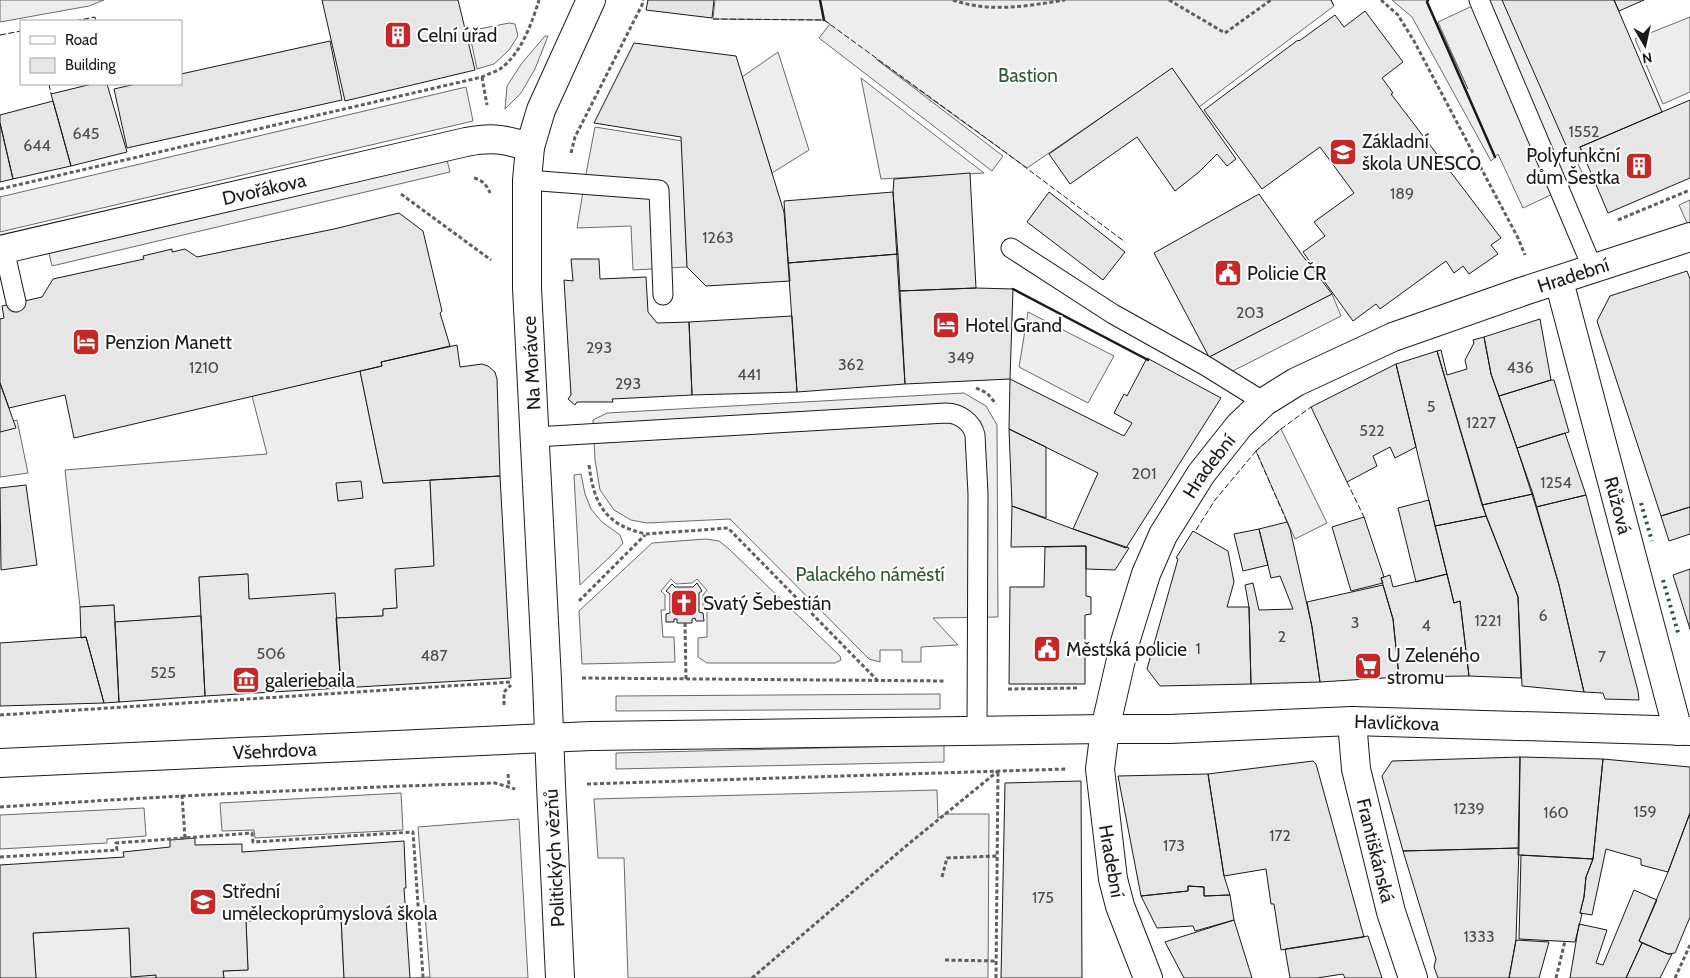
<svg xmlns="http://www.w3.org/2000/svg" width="1690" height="978" font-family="Cabin,sans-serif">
  <rect width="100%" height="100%" fill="#fff"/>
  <!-- built -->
  <path fill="#ededed" stroke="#6a6a6a" d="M0,0H104L89,6L0,22Z
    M715,0H1331L1334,6L1199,107L1172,69L1027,168L876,59L1003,156L992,171L819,38L830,24L824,20L713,19Z
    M1392,0H1428L1427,2L1468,89L1438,22L1485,0H1503L1585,179L1523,208L1498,154L1491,161L1412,17Z
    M1690,17V92L1663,104L1635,39Z
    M509,23L515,24L518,36L509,50L494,64L477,69L469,31Z
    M545,36H548L535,69L521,93L505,109L507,86L522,63Z
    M778,52L809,150L772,173L742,77Z
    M861,78L984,173L881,179Z
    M466,87L473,121L0,232V197Z
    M595,127L682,141L687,267L633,270L631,226L577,228L585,179Z
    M447,160L450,172L52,266L49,253Z
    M1690,200V224L1688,225L1679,205Z
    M1332,294L1341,316L1219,378L1209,357Z
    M1028,312L1114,356L1088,403L1019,367Z
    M360,371L383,483L430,480L434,566L397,608L383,609V616L336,618L249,599L247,574L199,577L201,616L115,622L114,605L80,607L65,470L267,454L252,396Z
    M964,393L986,406L997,425L998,617L933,618L958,645L921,647V662H902V650H880V662L869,659L730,519L647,523L631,520L614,510L600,490L595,460L593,420L607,413Z
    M17,420L28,473L0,477V424Z
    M1281,429L1327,523L1295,539L1256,451Z
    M581,474L585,494L591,509L602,522L620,535L623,543L617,550L580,585L574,475Z
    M706,539L719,541L729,549L840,656L841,660L835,663H707L698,657V638L707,637V610H703V595L707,590L697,579L692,583L676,584L671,579L661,591L665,595V610H661L663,637H674L675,662L582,664L579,611L652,543Z
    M940,694V709L616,711V696Z
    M944,745V762L616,769V753Z
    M937,790L938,818L945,814H989L988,978H628L624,858H598L594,799Z
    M401,793L403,830L255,838L254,830L222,831L220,803Z
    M144,808L146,836L107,839V843L0,849V815Z
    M519,819L528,978H410L430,977L418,827Z
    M341,917L344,978H224L223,971L248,970L246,921Z
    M129,928L131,976L156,975V978H36L33,933Z"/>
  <!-- building -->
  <path fill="#e6e6e6" stroke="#1a1a1a" d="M322,0H458L475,70L345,101Z
    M648,0H714L712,18L646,10Z
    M1502,0H1614L1662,112L1580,147L1583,154L1572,159Z
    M1614,0H1644L1619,11Z
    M1365,11L1403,62L1382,78L1393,93L1391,94L1501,238L1491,245L1498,254L1469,274L1463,266L1454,273L1446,261L1380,309L1376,304L1353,321L1303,252L1325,236L1314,222L1354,193L1320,147L1262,189L1204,110L1298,40L1299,41L1335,15L1344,27Z
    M330,41L342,100L127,148L114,89L136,84H181V74Z
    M634,43L736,56L784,212L790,281L706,286L687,267L681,137L594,123Z
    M1172,68L1236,159L1227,166L1217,154L1199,172L1175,191L1137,137L1070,184L1049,154Z
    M92,84H107L127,152L71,166L51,94Z
    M1690,100V178L1608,213L1580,147Z
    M53,101L71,166L13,179L0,123V115Z
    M0,123L13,179L0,182Z
    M970,173L976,288L899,291L893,192L894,179Z
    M893,192L898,254L788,263L784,201Z
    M1049,192L1125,252L1103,280L1027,222Z
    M1259,194L1302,255L1332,294L1209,357L1154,253Z
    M399,213L423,231L442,311L440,313L450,346L381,362L382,366L74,438L65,395L9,408L0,383V319L4,318L2,306L42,297L53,279L144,259L143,256L172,249V252L185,249L197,257L334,229Z
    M898,254L905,384L797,392L788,263Z
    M571,259H599L600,279L646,277L648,312L657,323L689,322L692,395L612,399L613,402H577L575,405L568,399L571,395L564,280L573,281Z
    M1687,271L1690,279V507L1661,516L1597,321L1610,296Z
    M976,288L1013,289L1010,379L905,384L899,291Z
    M792,316L797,392L692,395L689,322Z
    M1540,319L1551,380L1499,396L1491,374L1484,337Z
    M1484,337L1491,374L1533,494L1482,505L1437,351L1441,350L1447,375L1467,369L1465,360L1474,343L1473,340Z
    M457,345L460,367L482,364L488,366L495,372L497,379L500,476L383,483L360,371L382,366L381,362Z
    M1437,351L1486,516L1435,526L1396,364Z
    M1147,358L1221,398L1126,548L1073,529L1098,473L1009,429L1010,379L1124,436L1132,423L1114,413L1124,394L1127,396Z
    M1396,364L1416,447L1395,458L1390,447L1373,456L1377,466L1347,482L1311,407Z
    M1551,380H1554L1569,432L1517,448L1499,396Z
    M0,383L16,428L0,432Z
    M1009,429L1046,447V518L1012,506Z
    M1565,433L1586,495L1536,507L1517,448Z
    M500,476L511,678L341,688L336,618L383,616V609L397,608L395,569L434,566L430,480Z
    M361,481L363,498L338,501L336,483Z
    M26,485L37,565L1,570L0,488Z
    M1533,494L1559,585L1584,692L1522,686L1518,597L1482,505Z
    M1586,495L1638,691L1639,700L1605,699L1603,693L1584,692L1559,585L1536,507Z
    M1429,500L1447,574L1416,582L1398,508Z
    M1012,506L1073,529L1129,548L1115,570L1086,569V546L1011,547Z
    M1690,507V534L1669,541L1661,516Z
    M1486,516L1518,597L1521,678L1469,676L1460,601L1454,603L1435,526Z
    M1364,517L1384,577L1381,578L1383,583L1351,591L1332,527Z
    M1287,522L1290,529L1312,627L1320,682L1251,684L1249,607L1245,585L1253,583L1259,610L1293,609L1280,576L1271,578L1259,529Z
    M1259,529L1268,565L1243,571L1234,534Z
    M1193,531L1228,551L1234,582L1227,607H1249L1251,684L1160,686L1147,669L1178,559L1176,558Z
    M1086,546V596L1091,597V614L1085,615V684H1009L1010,587H1044L1045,547Z
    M1690,569V629L1673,575Z
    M248,574L249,599L335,593L341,688L205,696L199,577Z
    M1447,574L1454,603L1460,601L1469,676L1399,677L1393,619L1381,578L1390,575L1393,587Z
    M697,583L702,591L699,593V612L703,613L704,621H696L695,618L692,619V623H677V619H674V622H666V614L670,613V594L666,591L672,584L675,587H693Z
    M1383,585L1393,619L1399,677L1320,682L1312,627L1307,602Z
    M114,605L119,702L104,703L86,637L81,638L80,607Z
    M201,616L205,696L119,702L115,622Z
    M86,637L104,703L0,706V643Z
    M1520,757L1519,848L1403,851L1382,776L1392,761Z
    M1520,757L1603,759L1593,859L1518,855Z
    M1603,759L1690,767V813L1668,872L1641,865V859L1606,849L1592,915L1580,913L1584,897L1586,877L1593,859Z
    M1313,761L1316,764L1364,937L1281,950L1274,904H1271L1266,869L1224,876L1208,774Z
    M1208,774L1224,876L1230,895L1204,896V887L1188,886V891L1141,896L1118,776Z
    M1081,781L1082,978H1001L1005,783Z
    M1690,813V917L1675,953L1668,954L1639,941L1668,872Z
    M195,838V845L242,844V852L404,841L406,888H404L410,978H344L341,917L246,921L248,970L223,971L224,978H156V975L131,977L129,928L33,933L36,978H0V865L124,857L123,852L170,847V840Z
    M1519,848L1516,940L1509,978H1438L1434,967L1436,959L1403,851Z
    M1521,855L1593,859L1586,877L1584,897L1580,913L1582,914L1575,942L1519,939Z
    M1188,886L1204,887V896L1230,895L1234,920L1195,931L1193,926L1157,928L1141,896L1188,891Z
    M1634,890L1657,900L1639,941L1642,943L1626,978H1570L1579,924L1607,930L1596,963L1603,965Z
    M1234,920L1252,978H1184L1165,942Z
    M1368,936L1382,978H1345L1343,974L1317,978H1290L1285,949Z
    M1516,940L1549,942L1539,978H1509Z
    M1642,943L1668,954H1672L1660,978H1626Z"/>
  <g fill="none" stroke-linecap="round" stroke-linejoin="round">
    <!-- service casing -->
    <g stroke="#1a1a1a" stroke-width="21">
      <path id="service" d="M1479,0L1593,269
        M527,180L659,190L663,295
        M1011,248L1113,314L1206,366L1264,402
        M4,249L16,302
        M535,437L946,413C959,413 972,422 975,435L978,494L977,730"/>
    </g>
    <!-- pedestrian casing -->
    <g stroke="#1a1a1a" stroke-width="30">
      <g id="pedestrian">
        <path id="s1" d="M1352,721L1356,769L1391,912L1413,978"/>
        <path id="s2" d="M1105,729H1170L1352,721L1690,731"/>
      </g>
    </g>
    <!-- minor casing -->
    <g stroke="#1a1a1a" stroke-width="30">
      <g id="minor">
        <path id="s3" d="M0,250L466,142C493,137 503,139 530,147"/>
        <path id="s4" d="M1559,281L1678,731"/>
        <path id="s5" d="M0,763L591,736L1105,729"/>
        <path d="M560,978L551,785L547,680L527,288V180L530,147L541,110L591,0"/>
        <path id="s6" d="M1148,978L1120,906L1113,879L1100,769L1105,729L1114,690L1125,642L1146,574L1163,535L1201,474L1239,426L1264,402L1296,382L1393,337L1524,291L1690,237"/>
      </g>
    </g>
    <!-- path -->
    <path stroke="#5f5f5f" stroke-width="3" stroke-dasharray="4 2.5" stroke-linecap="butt" d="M953,0C990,13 1027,6 1065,0
      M1169,0L1225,33L1271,0
      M1381,0L1398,15L1414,41L1518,238L1525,255
      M482,77L487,105
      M571,153L575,137L642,5L643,0
      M474,178C482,180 487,185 490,193
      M0,189L482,77C488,74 495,72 500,69C521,54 532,23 539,0
      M401,194L491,260
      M1618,220L1690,190
      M976,388L987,393L996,404
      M589,465C594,504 605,525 646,534L728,528L877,680
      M579,601L645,535
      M685,623L686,679
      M582,678L946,681
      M1008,689L1079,688
      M504,705V692L511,685
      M0,715L511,682
      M508,774L509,786
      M587,784L1066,769
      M182,795L185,838
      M0,807C165,796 329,788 495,783L515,789
      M0,857L117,850L116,843L252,833L253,842L413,832L423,977
      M942,877L947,858L997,856
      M945,960L996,961
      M752,978L906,846L998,771
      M996,978L998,771
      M1556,978L1565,941
      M1675,978L1690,945"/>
    <!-- service -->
    <use href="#service" stroke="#fff" stroke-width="19"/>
    <!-- pedestrian -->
    <use href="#pedestrian" stroke="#fff" stroke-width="28"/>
    <!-- minor -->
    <use href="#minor" stroke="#fff" stroke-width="28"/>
    <!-- hedge -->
    <path stroke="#2b5a34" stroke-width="4" stroke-dasharray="2.5 4" stroke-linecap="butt" d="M1641,503L1652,541
      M1663,580L1679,636"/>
    <!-- fence -->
    <path stroke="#1a1a1a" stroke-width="1" stroke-dasharray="6 2.5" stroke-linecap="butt" d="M1331,0L1334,6
      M713,19L824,20L997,146L1125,242
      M75,21L95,17L96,21
      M0,35L21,31
      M49,84L51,94
      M1347,482L1364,517
      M1287,522L1256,451L1281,429L1311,407
      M1196,530L1215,500L1256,451"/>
    <!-- wall -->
    <path stroke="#1a1a1a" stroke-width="2.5" d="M820,0L824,20
      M1428,0L1427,2L1495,157
      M1013,289L1148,360"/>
  </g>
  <!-- icons -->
  <defs>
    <g id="building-square" transform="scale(1.4375)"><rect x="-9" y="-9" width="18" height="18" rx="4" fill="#c62828" stroke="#fff"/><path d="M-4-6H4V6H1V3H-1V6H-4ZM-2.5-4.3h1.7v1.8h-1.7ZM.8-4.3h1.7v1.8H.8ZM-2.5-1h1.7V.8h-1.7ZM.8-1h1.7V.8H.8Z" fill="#fff"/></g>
    <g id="school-square" transform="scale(1.4375)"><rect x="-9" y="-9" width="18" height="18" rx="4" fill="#c62828" stroke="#fff"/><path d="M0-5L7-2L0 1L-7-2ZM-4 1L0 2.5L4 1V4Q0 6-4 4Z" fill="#fff"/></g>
    <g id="civic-square" transform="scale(1.4375)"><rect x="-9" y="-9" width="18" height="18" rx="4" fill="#c62828" stroke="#fff"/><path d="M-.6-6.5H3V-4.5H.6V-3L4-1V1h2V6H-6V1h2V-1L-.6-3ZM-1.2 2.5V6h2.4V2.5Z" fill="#fff"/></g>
    <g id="hotel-square" transform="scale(1.4375)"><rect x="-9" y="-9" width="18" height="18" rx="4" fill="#c62828" stroke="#fff"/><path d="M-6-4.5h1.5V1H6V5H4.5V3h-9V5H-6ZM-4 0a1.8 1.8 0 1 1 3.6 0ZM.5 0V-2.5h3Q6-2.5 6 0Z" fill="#fff"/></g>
    <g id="church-square" transform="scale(1.4375)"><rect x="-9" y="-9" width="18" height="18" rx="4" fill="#c62828" stroke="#fff"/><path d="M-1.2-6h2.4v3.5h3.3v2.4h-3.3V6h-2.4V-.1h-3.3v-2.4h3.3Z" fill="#fff"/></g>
    <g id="supermarket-square" transform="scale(1.4375)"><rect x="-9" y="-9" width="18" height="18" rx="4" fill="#c62828" stroke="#fff"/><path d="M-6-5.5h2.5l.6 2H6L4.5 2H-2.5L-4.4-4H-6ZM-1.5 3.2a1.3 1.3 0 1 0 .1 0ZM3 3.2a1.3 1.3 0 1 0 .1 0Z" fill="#fff"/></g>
    <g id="museum-square" transform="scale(1.4375)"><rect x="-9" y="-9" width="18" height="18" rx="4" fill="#c62828" stroke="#fff"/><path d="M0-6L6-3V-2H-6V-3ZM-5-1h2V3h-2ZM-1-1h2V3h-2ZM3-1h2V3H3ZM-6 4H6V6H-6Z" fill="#fff"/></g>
  </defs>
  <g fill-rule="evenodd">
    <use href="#building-square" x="398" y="35"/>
    <use href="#school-square" x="1343" y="152"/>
    <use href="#building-square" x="1639" y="166"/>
    <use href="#civic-square" x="1228" y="273"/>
    <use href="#hotel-square" x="946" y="325"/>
    <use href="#hotel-square" x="86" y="342"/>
    <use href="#church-square" x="684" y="603"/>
    <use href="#civic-square" x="1047" y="649"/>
    <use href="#supermarket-square" x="1368" y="666"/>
    <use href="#museum-square" x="246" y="680"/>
    <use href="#school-square" x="203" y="902"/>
  </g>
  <g text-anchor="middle" stroke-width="4" stroke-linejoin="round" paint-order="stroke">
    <!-- number labels -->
    <g font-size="16" fill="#4d4d4d">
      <text x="1584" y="137">1552</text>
      <text x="86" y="139">645</text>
      <text x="37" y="151">644</text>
      <text x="1402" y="199">189</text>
      <text x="718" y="243">1263</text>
      <text x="1250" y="318">203</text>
      <text x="599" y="353">293</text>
      <text x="961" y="363">349</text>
      <text x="851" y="370">362</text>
      <text x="204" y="373">1210</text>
      <text x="1520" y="373">436</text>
      <text x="749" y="380">441</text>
      <text x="628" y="389">293</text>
      <text x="1431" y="412">5</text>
      <text x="1481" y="428">1227</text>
      <text x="1372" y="436">522</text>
      <text x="1144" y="479">201</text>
      <text x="1556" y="488">1254</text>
      <text x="1543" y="621">6</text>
      <text x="1488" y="626">1221</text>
      <text x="1355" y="628">3</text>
      <text x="1426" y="631">4</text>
      <text x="1282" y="642">2</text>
      <text x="1198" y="654">1</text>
      <text x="271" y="659">506</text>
      <text x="434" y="661">487</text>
      <text x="1602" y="662">7</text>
      <text x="163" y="678">525</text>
      <text x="1469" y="814">1239</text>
      <text x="1645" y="817">159</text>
      <text x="1556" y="818">160</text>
      <text x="1280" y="841">172</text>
      <text x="1174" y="851">173</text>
      <text x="1043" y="903">175</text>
      <text x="1479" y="942">1333</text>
    </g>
    <!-- poi labels -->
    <g font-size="19" fill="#1a1a1a" stroke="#fff" text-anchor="start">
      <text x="417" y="42">Celní úřad</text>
      <text x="1362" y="148">Základní<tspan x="1362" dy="22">škola UNESCO</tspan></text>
      <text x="1620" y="162" text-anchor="end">Polyfunkční<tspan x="1620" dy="22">dům Šestka</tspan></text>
      <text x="1247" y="280">Policie ČR</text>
      <text x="965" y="332">Hotel Grand</text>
      <text x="105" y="349">Penzion Manett</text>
      <text x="703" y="610">Svatý Šebestián</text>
      <text x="1066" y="656">Městská policie</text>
      <text x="1387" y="662">U Zeleného<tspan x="1387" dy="22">stromu</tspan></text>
      <text x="265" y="687">galeriebaila</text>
      <text x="222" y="898">Střední<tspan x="222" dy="22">uměleckoprůmyslová škola</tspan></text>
    </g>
    <!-- park labels -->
    <g font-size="19" fill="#2b5a34" stroke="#fff">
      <text x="1028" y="82">Bastion</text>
      <text x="870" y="581">Palackého náměstí</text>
    </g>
    <!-- street labels -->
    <g font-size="19" fill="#1a1a1a" stroke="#fff">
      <text dy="7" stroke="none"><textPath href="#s3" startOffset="271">Dvořákova</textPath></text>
      <text dy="7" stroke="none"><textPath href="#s6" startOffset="962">Hradební</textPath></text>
      <text transform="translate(531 363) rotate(-93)" y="7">Na Morávce</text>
      <text dy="7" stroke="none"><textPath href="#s6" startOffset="542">Hradební</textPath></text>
      <text dy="7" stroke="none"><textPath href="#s4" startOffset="232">Růžová</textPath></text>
      <text dy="7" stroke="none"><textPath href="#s2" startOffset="292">Havlíčkova</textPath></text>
      <text dy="7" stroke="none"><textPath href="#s5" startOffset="275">Všehrdova</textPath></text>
      <text dy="7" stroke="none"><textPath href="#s1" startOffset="132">Františkánská</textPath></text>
      <text transform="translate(554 858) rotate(-93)" y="7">Politických vězňů</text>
      <text transform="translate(1112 861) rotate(80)" y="7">Hradební</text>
    </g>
  </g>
  <!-- legend -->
  <rect x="20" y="20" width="162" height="65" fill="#ffffff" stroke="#a3a3a3"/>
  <rect x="30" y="36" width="25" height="8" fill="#ffffff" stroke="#a3a3a3"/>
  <text x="65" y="45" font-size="15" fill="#1a1a1a">Road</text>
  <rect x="30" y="58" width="25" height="15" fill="#e6e6e6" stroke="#a3a3a3"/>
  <text x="65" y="70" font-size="15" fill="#1a1a1a">Building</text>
  <!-- north arrow -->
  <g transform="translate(1645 45) rotate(171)" stroke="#ffffff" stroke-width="4" paint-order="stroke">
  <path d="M0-4L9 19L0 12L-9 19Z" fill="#1a1a1a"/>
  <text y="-8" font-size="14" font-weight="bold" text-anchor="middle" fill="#1a1a1a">N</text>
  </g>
</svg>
